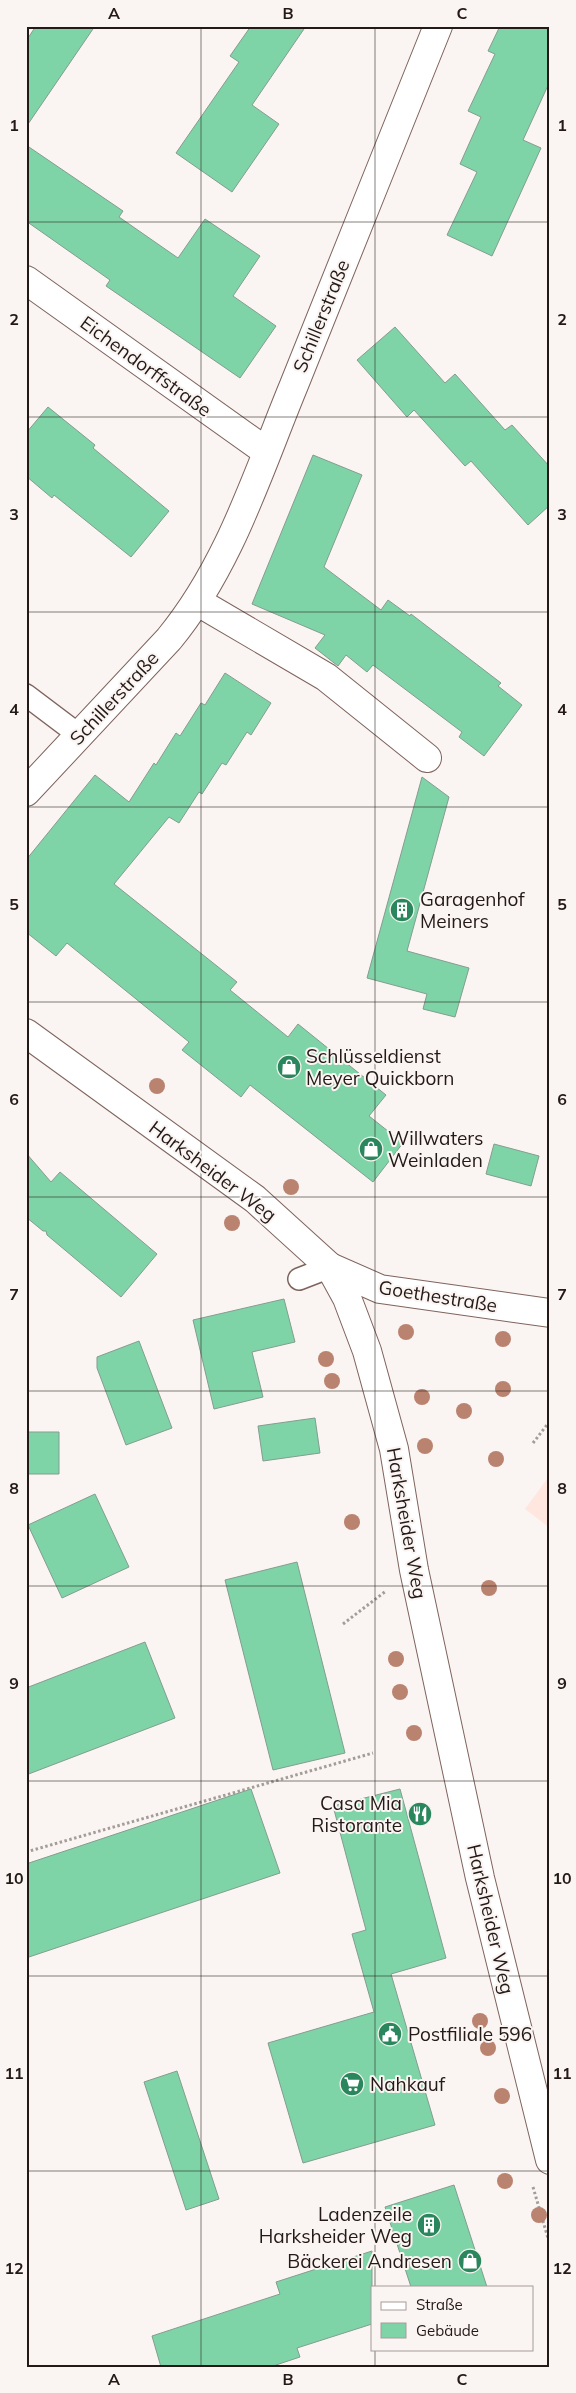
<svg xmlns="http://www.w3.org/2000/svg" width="576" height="2393" font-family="Mulish,sans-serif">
  <rect width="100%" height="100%" fill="#faf4f2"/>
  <!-- built -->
  <path fill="#ffe7e0" d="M550,1475V1528L525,1509Z"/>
  <!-- building -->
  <path fill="#7fd4a7" stroke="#839d8e" d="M36,26H95L26,127V41Z
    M251,26H306L252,105L279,124L232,192L176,153L239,62L230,56Z
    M500,26H550V81L523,140L541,148L492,256L447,235L477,172L460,164L481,117L468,111L495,54L488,51Z
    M26,145L123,211L119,217L178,258L205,219L260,256L233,296L276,326L240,378L106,286L110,280L26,221Z
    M395,327L445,383L455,374L505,430L512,425L550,467V505L528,525L471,461L465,466L414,410L407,417L357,360Z
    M48,407L95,445L93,448L169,511L131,557L54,495L52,498L26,476V433Z
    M313,455L362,475L324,567L381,610L388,600L410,616L411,614L501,683L498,686L522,705L484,756L459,737L462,732L373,665L367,672L346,655L338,666L315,648L325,635L252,604Z
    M225,673L271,703L251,735L247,732L226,765L222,763L202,794L199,792L179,823L169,817L114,884L237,982L230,990L288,1037L298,1024L386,1095L369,1116L403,1143L373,1182L250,1085L241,1097L182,1050L189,1042L67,943L56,956L26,932V860L95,775L129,802L154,763L156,765L176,733L180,736L201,703L205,705Z
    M422,777L449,797L407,951L469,968L455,1017L423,1009L427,994L367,978Z
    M494,1144L539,1156L531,1186L486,1174Z
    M26,1153L51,1182L60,1172L157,1254L121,1297L47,1235L46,1231H43L26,1217Z
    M284,1299L295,1342L252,1352L263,1397L214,1409L193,1320Z
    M139,1341L172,1428L126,1445L97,1368V1357Z
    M315,1418L320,1453L263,1461L258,1426Z
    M26,1432H59V1474H26Z
    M95,1494L129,1567L62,1598L28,1525Z
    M297,1562L345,1753L273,1770L225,1580Z
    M145,1642L175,1718L26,1775V1688Z
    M251,1789L280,1873L26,1958V1864Z
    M400,1789L446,1958L391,1974L435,2125L303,2163L268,2043L374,2012L352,1934L366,1930L333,1806Z
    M177,2071L219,2199L186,2210L144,2082Z
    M454,2185L487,2287H411L385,2207Z
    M372,2251V2324L297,2348L300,2357L270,2367H161L152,2336L280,2294L276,2282Z"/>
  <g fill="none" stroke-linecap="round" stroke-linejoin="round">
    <!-- service casing -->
    <g stroke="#7e645c" stroke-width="24">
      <path id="service" d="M26,695L79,735
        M299,1279L330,1267"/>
    </g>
    <!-- minor casing -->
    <g stroke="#7e645c" stroke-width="30">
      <path id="minor" d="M26,280L267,452
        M198,602L326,677L427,758
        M26,792L169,639C230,565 258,472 294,385C342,265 390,146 438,26
        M330,1267L380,1289L550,1313"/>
    </g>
    <!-- secondary casing -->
    <g stroke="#7e645c" stroke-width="30">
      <path id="secondary" d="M26,1033L255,1199L330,1267L347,1298L367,1351L394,1449L414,1570L480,1878L550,2160"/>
    </g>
    <!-- path -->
    <path stroke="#a39c99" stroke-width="3" stroke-dasharray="2.5 2.5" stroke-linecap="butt" d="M533,1443L550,1421
      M343,1624L386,1591
      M26,1852L373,1753
      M533,2187L550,2245"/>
    <!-- service -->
    <use href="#service" stroke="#fff" stroke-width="21"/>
    <!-- minor -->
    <use href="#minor" stroke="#fff" stroke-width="28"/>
    <!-- secondary -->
    <use href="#secondary" stroke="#fff" stroke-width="28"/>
  </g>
  <!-- trees -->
  <g fill="#ba8370">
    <circle cx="157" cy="1086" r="8"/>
    <circle cx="291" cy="1187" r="8"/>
    <circle cx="232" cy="1223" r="8"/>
    <circle cx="406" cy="1332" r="8"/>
    <circle cx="503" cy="1339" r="8"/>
    <circle cx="326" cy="1359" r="8"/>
    <circle cx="332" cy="1381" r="8"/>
    <circle cx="503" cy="1389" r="8"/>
    <circle cx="422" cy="1397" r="8"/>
    <circle cx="464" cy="1411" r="8"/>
    <circle cx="425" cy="1446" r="8"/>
    <circle cx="496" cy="1459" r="8"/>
    <circle cx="352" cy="1522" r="8"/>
    <circle cx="489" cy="1588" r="8"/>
    <circle cx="396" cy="1659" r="8"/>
    <circle cx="400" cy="1692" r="8"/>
    <circle cx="414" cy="1733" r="8"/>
    <circle cx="480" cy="2021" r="8"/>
    <circle cx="488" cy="2048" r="8"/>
    <circle cx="502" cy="2096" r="8"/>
    <circle cx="505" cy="2181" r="8"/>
    <circle cx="539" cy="2215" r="8"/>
  </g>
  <!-- grid -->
  <path fill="none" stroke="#231916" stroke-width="1" stroke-opacity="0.55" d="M201,26V2367M375,26V2287M26,222H550M26,417H550M26,612H550M26,807H550M26,1002H550M26,1197H550M26,1391H550M26,1586H550M26,1781H550M26,1976H550M26,2171H550M375,2349V2367"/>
  <!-- icons -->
  <defs>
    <g id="building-disc" transform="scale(1.25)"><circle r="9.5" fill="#2a865d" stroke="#faf4f2"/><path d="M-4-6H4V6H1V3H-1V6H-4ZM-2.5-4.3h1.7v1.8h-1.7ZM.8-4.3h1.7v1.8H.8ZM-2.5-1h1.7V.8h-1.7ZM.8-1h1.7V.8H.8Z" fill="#fff"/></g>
    <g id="shop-disc" transform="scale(1.25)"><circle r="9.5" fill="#2a865d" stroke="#faf4f2"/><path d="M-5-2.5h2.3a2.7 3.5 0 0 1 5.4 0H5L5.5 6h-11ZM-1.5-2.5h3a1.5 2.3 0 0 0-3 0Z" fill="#fff"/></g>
    <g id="restaurant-disc" transform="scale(1.25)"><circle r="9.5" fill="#2a865d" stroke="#faf4f2"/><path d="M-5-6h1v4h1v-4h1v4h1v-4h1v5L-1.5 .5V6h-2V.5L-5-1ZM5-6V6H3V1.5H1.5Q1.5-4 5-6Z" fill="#fff"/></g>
    <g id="civic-disc" transform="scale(1.25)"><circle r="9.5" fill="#2a865d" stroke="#faf4f2"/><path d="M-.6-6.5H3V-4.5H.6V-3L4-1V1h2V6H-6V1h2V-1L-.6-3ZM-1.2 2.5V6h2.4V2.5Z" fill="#fff"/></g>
    <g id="supermarket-disc" transform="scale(1.25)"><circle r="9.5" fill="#2a865d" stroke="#faf4f2"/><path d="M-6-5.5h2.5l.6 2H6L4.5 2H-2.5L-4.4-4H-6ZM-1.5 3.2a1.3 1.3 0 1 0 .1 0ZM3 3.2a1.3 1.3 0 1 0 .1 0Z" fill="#fff"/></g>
  </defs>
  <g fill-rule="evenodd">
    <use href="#building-disc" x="402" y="910"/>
    <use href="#shop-disc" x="289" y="1067"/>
    <use href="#shop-disc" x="371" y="1149"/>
    <use href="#restaurant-disc" x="420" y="1814"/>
    <use href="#civic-disc" x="390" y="2034"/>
    <use href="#supermarket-disc" x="352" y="2084"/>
    <use href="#building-disc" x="429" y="2225"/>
    <use href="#shop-disc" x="470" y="2261"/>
  </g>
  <g text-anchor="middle" stroke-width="4" stroke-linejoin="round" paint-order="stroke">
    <!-- street labels -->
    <g font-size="19" fill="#231916" stroke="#faf4f2">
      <text transform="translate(321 316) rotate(-68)" y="7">Schillerstraße</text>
      <text transform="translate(146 366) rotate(36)" y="7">Eichendorffstraße</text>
      <text transform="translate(114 698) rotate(-47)" y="7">Schillerstraße</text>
      <text transform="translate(213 1171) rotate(37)" y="7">Harksheider Weg</text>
      <text transform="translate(438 1296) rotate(9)" y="7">Goethestraße</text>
      <text transform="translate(407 1523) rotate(80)" y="7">Harksheider Weg</text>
      <text transform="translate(491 1919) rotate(77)" y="7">Harksheider Weg</text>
    </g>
    <!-- poi labels -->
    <g font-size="19" fill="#231916" stroke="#faf4f2" text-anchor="start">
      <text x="420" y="906">Garagenhof<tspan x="420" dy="22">Meiners</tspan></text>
      <text x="306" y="1063">Schlüsseldienst<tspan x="306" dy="22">Meyer Quickborn</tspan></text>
      <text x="388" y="1145">Willwaters<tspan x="388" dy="22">Weinladen</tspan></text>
      <text x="402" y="1810" text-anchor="end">Casa Mia<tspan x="402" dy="22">Ristorante</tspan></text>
      <text x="408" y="2041">Postfiliale 596</text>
      <text x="370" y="2091">Nahkauf</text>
      <text x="412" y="2221" text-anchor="end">Ladenzeile<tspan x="412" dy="22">Harksheider Weg</tspan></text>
      <text x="452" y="2268" text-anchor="end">Bäckerei Andresen</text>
    </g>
  </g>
  <!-- border -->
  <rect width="576" height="2393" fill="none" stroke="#faf4f2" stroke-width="55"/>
  <!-- legend -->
  <rect x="371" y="2286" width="162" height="65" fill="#faf4f2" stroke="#a49c9a"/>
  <rect x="381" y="2302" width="25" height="8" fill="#ffffff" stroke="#a49c9a"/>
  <text x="416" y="2310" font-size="15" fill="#231916">Straße</text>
  <rect x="381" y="2323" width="25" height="15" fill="#7fd4a7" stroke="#a49c9a"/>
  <text x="416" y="2336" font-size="15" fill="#231916">Gebäude</text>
  <rect x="28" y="28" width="520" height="2338" fill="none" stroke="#231916" stroke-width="2"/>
  <g font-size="16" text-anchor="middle" font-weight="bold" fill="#231916">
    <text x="114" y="19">A</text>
    <text x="288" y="19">B</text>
    <text x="462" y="19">C</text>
    <text x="14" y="131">1</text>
    <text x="562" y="131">1</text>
    <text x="14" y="325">2</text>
    <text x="562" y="325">2</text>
    <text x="14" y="520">3</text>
    <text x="562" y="520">3</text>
    <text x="14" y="715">4</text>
    <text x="562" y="715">4</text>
    <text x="14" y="910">5</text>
    <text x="562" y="910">5</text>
    <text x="14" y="1105">6</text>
    <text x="562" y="1105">6</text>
    <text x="14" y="1300">7</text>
    <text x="562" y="1300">7</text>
    <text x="14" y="1494">8</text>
    <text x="562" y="1494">8</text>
    <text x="14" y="1689">9</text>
    <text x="562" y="1689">9</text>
    <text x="14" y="1884">10</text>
    <text x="562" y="1884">10</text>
    <text x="14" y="2079">11</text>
    <text x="562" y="2079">11</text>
    <text x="14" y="2274">12</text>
    <text x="562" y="2274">12</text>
    <text x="114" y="2385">A</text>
    <text x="288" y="2385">B</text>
    <text x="462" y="2385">C</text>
  </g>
</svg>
